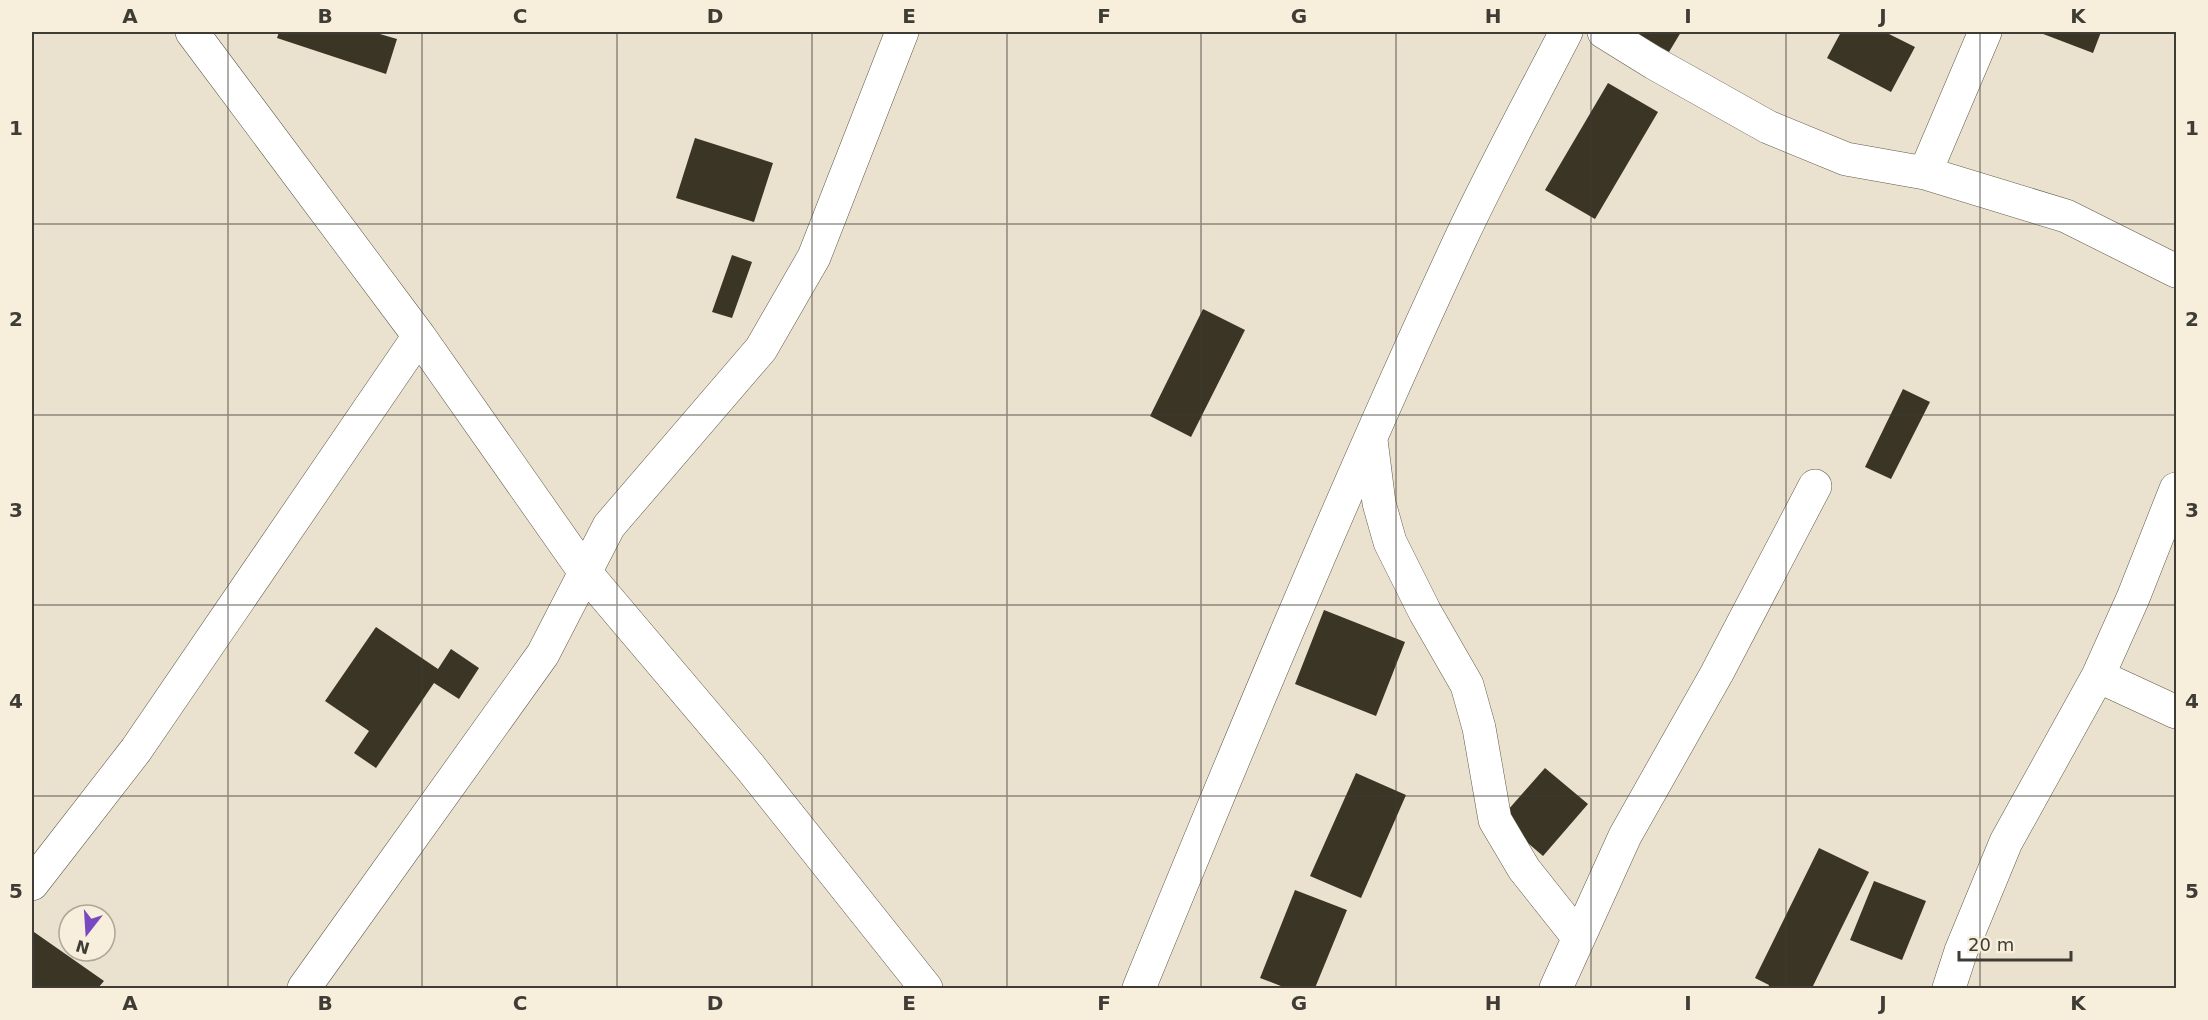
<svg xmlns="http://www.w3.org/2000/svg" width="2208" height="1020" font-family="'DejaVu Sans',sans-serif">
  <rect width="100%" height="100%" fill="#eae2cf"/>
  <!-- building -->
  <path fill="#3b3526" d="M279,32H373L397,39L386,74L277,38Z
    M1634,32H1681L1669,52Z
    M1841,32H1885L1915,47L1891,92L1827,58Z
    M2038,32H2101L2093,53Z
    M1608,83L1658,112L1595,219L1545,190Z
    M695,138L773,163L754,222L676,198Z
    M732,255L752,262L732,318L712,312Z
    M1203,309L1245,330L1191,437L1150,416Z
    M1903,389L1930,402L1891,479L1865,467Z
    M1324,610L1405,642L1376,716L1295,684Z
    M376,627L438,669L451,649L479,668L459,699L434,683L376,768L354,753L369,731L325,701Z
    M1545,768L1588,804L1543,856L1500,819Z
    M1356,773L1406,795L1361,898L1310,876Z
    M1819,848L1869,872L1812,988H1768L1769,985L1755,978Z
    M1874,881L1926,901L1902,960L1850,940Z
    M1295,890L1347,910L1315,988H1286L1260,978Z
    M34,932L104,981L98,988H32V936Z"/>
  <g fill="none" stroke-linecap="round" stroke-linejoin="round">
    <!-- minor casing -->
    <g stroke="#605a4a" stroke-width="34">
      <path id="minor" d="M192,32L419,336L584,571L750,767L926,988
        M1604,32L1654,63L1768,127L1846,159L1925,173L2066,216L2176,271
        M1925,173L1985,32
        M1371,440L1379,503L1390,542L1425,612L1467,685L1479,728L1495,820L1524,869L1578,937
        M2098,676L2176,712
        M32,884L136,750L419,336
        M304,988L543,654L609,526L761,349L814,257L902,32
        M1139,988C1242,737 1346,485 1461,238C1494,168 1531,100 1566,32
        M1556,988L1625,836L1717,673L1815,486
        M1949,988L1961,951L2006,842L2098,676L2133,598L2176,489"/>
    </g>
    <!-- minor -->
    <use href="#minor" stroke="#fff" stroke-width="33"/>
  </g>
  <!-- grid -->
  <path fill="none" stroke="#3f3c35" stroke-width="1.5" stroke-opacity="0.55" d="M228,32V988M422,32V988M617,32V988M812,32V988M1007,32V988M1201,32V988M1396,32V988M1591,32V988M1786,32V988M1980,32V988M32,224H2176M32,415H2176M32,605H2176M32,796H2176"/>
  <!-- border -->
  <rect width="2208" height="1020" fill="none" stroke="#f7efdc" stroke-width="66"/>
  <!-- north arrow -->
  <g transform="translate(87 933) rotate(197)"><circle r="28" fill="#f7efdc" stroke="#ada799" stroke-width="1.5"/>
  <path d="M0-4.5L10 22L0 15L-10 22Z" fill="#7949c1"/>
  <text y="-9" font-size="16" font-weight="bold" text-anchor="middle" fill="#3f3c35">N</text>
  </g>
  <!-- scale -->
  <path d="M1959 951v9h112v-9" fill="none" stroke="#3f3c35" stroke-width="3"/>
  <text x="1968" y="951" font-size="18" fill="#3f3c35" stroke="#f7efdc" stroke-width="4.5" paint-order="stroke">20 m</text>
  <rect x="33" y="33" width="2142" height="954" fill="none" stroke="#3f3c35" stroke-width="2"/>
  <g font-size="20" text-anchor="middle" font-weight="bold" fill="#3f3c35">
    <text x="130" y="23">A</text>
    <text x="325" y="23">B</text>
    <text x="520" y="23">C</text>
    <text x="715" y="23">D</text>
    <text x="909" y="23">E</text>
    <text x="1104" y="23">F</text>
    <text x="1299" y="23">G</text>
    <text x="1493" y="23">H</text>
    <text x="1688" y="23">I</text>
    <text x="1883" y="23">J</text>
    <text x="2078" y="23">K</text>
    <text x="16" y="135">1</text>
    <text x="2192" y="135">1</text>
    <text x="16" y="326">2</text>
    <text x="2192" y="326">2</text>
    <text x="16" y="517">3</text>
    <text x="2192" y="517">3</text>
    <text x="16" y="708">4</text>
    <text x="2192" y="708">4</text>
    <text x="16" y="898">5</text>
    <text x="2192" y="898">5</text>
    <text x="130" y="1010">A</text>
    <text x="325" y="1010">B</text>
    <text x="520" y="1010">C</text>
    <text x="715" y="1010">D</text>
    <text x="909" y="1010">E</text>
    <text x="1104" y="1010">F</text>
    <text x="1299" y="1010">G</text>
    <text x="1493" y="1010">H</text>
    <text x="1688" y="1010">I</text>
    <text x="1883" y="1010">J</text>
    <text x="2078" y="1010">K</text>
  </g>
</svg>
